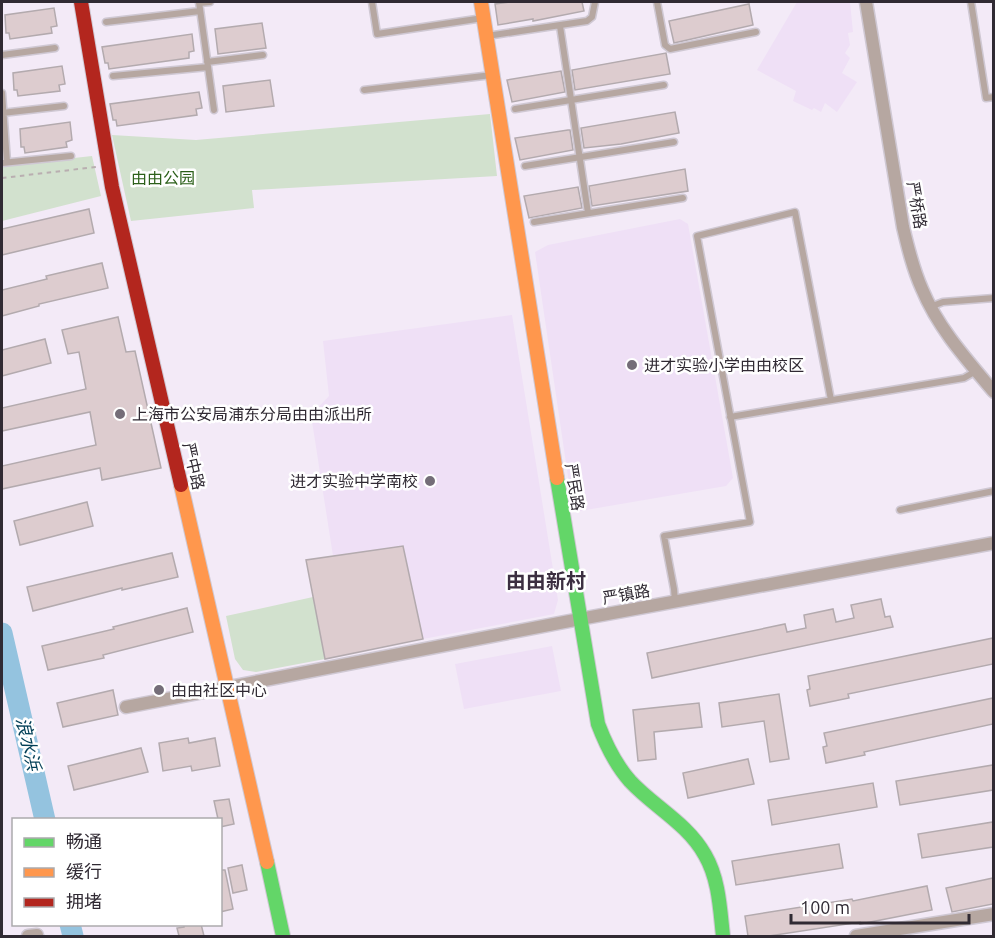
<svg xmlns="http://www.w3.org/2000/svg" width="995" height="938" font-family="Ubuntu,'Noto Sans SC',sans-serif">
  <rect width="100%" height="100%" fill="#f3eaf7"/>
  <!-- built -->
  <path fill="#efe0f6" d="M797,2H850L853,32L848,33L850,45L845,53L850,58L842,73L857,82L837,112L825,103L821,112L814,108L812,110L793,101L796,91L757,70Z
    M680,219L688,224L733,478L726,486L580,511L572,504L535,252L548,245Z
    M512,315L558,600L554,614L423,639L403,547L333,556L311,415L329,396L323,341Z
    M552,646L561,691L464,709L455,664Z"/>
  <!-- green -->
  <path fill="#d2e1ce" d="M490,114L497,176L252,190L254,208L131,221L112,135L196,140Z
    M92,156L101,196L2,221V166Z
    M313,597L325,659L256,672L243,670L235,659L226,616Z"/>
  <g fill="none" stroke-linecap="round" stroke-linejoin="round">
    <!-- river -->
    <path stroke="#94c3df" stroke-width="21" d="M2,633L45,820
      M70,924L73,936"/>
  </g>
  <!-- building -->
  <path fill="#ddcccf" stroke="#b3aaae" stroke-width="1.5" d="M510,2H582L584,11L533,21V19L498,25L495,4Z
    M749,4L753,25L674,43L669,21Z
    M54,8L57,26L51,27L52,33L10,39L9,33H6L5,15Z
    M262,23L266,48L218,54L215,29Z
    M192,34L194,51L189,52V58L109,69L108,63H105L102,47Z
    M666,53L670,74L575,90L572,70Z
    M62,66L65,84L59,85L60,91L18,96L17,90H14L13,73Z
    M561,71L565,92L512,102L507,80Z
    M270,80L274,106L226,112L223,86Z
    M199,92L202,108L196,109L197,115L117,126L116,120H113L110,104Z
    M675,112L679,133L621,144L584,148L581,128Z
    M70,122L72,140L66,142L67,147L25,153L24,147H21L20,129Z
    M568,130H570L573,150L520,160L515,138Z
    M685,169L688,191L592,206L589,186Z
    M578,187L582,208L529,218L524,196Z
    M89,209L94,233L2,255V229Z
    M102,263L108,288L39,304V306L2,316V290L47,279L46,276Z
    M118,317L126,352L135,351L161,468L102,480L100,468L2,489V466L96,445L90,412L2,431V408L86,389L79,352L68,354L62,330Z
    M45,339L51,363L2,376V350Z
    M87,502L93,526L20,545L14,521Z
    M403,546L423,639L325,659L306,560Z
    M172,553L178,577L122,590V588L33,611L27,587Z
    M881,599L885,617L890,616L893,627L652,678L647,653L785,624L787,632L806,628L804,615L833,609L836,622L854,618L851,605Z
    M187,608L193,632L103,655L104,658L48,670L42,646L114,629L113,627Z
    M993,638V664L848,694L849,698L810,706L807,690L810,689L808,676Z
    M113,690L118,715L63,727L57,703Z
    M779,694L789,759L770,762L764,721L722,727L719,703Z
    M993,698V724L864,752L865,755L826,763L823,747L827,746L824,733Z
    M699,703L702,727L654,732L656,759L638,761L633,710Z
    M188,738L189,743L215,738L220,766L192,771L191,766L163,771L159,743Z
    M141,748L148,772L74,790L68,766Z
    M748,759L754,784L688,798L683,773Z
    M993,765V790L900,805L896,781Z
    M873,783L877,807L772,825L768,800Z
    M229,799L234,824L220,827V819H218L214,801Z
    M993,822V847L922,858L918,834Z
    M839,844L843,868L736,885L732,861Z
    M242,865L247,890L233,893L228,868Z
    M220,870H225L233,909L220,912Z
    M993,878V904L952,912L946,888Z
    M927,886L932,910L860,924V922L769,936H748L745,916L852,899L853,901Z
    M184,924H201L204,936H179L177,928L184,927Z"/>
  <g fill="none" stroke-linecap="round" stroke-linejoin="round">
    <!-- lane casing -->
    <g stroke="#cfc8d3" stroke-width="9">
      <path id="lane" d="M199,2L214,110
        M372,2L377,34L483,18
        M657,2L665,45L670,49L756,32
        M971,2L986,98L994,97
        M199,3L210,2
        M106,22L200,11
        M560,26L588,213
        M487,36L587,21L592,17L595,2
        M2,55L55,48
        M207,62L263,55
        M113,76L208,67
        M364,90L492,75
        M2,93L7,162
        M515,109L664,85
        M2,113L64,106
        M2,163L71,156
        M525,166L674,142
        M534,222L683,198
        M930,307L943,302L994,298
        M730,417L964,378L976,371
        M900,510L994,491
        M675,602L674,589L664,536L750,522L697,236L795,212L831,400"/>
    </g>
    <!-- street casing -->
    <g stroke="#cfc8d3" stroke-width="15">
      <path id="street" d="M866,2L903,227C908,248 913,269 922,289C938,328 967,360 994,392
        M126,707L580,619L994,543
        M28,936L37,935
        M856,936L994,914"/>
    </g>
    <!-- fast casing -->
    <g stroke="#cfc8d3" stroke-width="16">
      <path id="fast" d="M557,478L598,724C606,745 615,764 630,781C654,807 687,823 705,855C719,879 720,909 723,936
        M267,862L283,936"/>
    </g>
    <!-- slow casing -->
    <g stroke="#cfc8d3" stroke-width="16">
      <path id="slow" d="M481,2L557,478
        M181,485L267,862"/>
    </g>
    <!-- jam casing -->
    <g stroke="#cfc8d3" stroke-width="16">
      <path id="jam" d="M81,2L112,187L181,485"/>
    </g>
    <!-- path -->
    <path stroke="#b9aeb0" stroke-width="2" stroke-dasharray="4.5 4.5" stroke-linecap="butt" d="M2,178L96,167"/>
    <!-- lane -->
    <use href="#lane" stroke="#b6a7a1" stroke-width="6"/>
    <!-- street -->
    <use href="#street" stroke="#b6a7a1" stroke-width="12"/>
    <!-- fast -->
    <use href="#fast" stroke="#63d668" stroke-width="14"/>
    <!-- slow -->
    <use href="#slow" stroke="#ff974d" stroke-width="14"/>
    <!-- jam -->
    <use href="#jam" stroke="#b3261e" stroke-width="14"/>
  </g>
  <!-- markers -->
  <g fill="#746d78" stroke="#fff" stroke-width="2">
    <circle cx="632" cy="365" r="6"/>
    <circle cx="120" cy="414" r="6"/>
    <circle cx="430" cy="481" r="6"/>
    <circle cx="159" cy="690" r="6"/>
  </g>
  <g text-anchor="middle" stroke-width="5" stroke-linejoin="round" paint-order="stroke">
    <!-- park labels -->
    <g font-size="16" fill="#2c601a" stroke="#fff">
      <text x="163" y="184">由由公园</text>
    </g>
    <!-- street labels -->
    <g font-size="16" fill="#302a33" stroke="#fff">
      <text transform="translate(917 205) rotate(80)" y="6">严桥路</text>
      <text transform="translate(194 466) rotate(77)" y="6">严中路</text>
      <text transform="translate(575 487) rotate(81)" y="6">严民路</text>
      <text transform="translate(626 594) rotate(-10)" y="6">严镇路</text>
    </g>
    <!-- poi labels -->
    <g font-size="16" fill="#302a33" stroke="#fff" text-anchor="start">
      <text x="644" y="371">进才实验小学由由校区</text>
      <text x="132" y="420">上海市公安局浦东分局由由派出所</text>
      <text x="418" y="487" text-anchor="end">进才实验中学南校</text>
      <text x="171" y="696">由由社区中心</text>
    </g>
    <!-- water labels -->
    <g font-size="18" font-style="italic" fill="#003e56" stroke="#fff">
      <text transform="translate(28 744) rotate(77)" y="6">浪水浜</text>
    </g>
    <!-- quarter labels -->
    <g font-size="20" font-weight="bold" fill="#3c2f41" stroke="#fff">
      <text x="546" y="588">由由新村</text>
    </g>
  </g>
  <!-- border -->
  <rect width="995" height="938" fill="none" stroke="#302a33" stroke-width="6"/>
  <!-- legend -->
  <rect x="12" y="818" width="210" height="108" fill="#ffffff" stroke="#acaaad" stroke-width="1.5"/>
  <rect x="24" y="838" width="30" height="9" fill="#63d668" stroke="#acaaad" stroke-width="1.5"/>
  <text x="66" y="848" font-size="18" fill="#302a33">畅通</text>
  <rect x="24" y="868" width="30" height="9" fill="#ff974d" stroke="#acaaad" stroke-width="1.5"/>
  <text x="66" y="878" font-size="18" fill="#302a33">缓行</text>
  <rect x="24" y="898" width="30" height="9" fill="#b3261e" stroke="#acaaad" stroke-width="1.5"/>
  <text x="66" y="908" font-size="18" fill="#302a33">拥堵</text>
  <!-- scale -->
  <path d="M791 914v9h178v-9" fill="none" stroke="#302a33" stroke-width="3"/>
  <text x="800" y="914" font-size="18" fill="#302a33" stroke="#ffffff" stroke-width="4.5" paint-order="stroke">100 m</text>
</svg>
